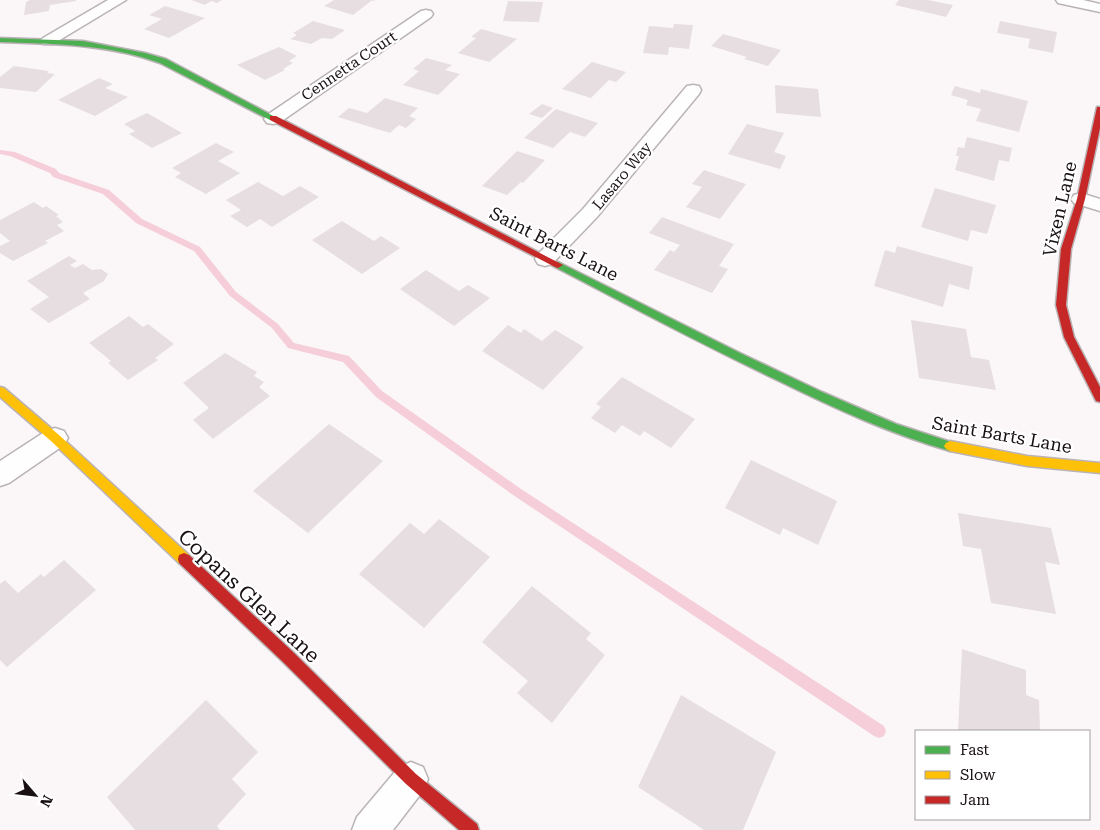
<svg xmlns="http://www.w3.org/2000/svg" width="1100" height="830" font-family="'Roboto Serif',serif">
  <rect width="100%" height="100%" fill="#fbf7f8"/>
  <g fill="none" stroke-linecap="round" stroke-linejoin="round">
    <!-- stream -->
    <path fill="#f5ceda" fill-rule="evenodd" d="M0,150L15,152L56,169L59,173L109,190L142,219L200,247L236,292L278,324L294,343L349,356L382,391L521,489L884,726L886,731L884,736L879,738L874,736L513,495L376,397L343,362L288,348L272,328L230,296L194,251L136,223L103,194L53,177L50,173L10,156L0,154Z"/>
  </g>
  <!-- building -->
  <path fill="#e6dee0" d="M30,0H76V1L50,5L49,11L24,15L26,2Z
    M191,0H222L217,3L211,1L205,5Z
    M334,0H377L371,1L353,15L324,6Z
    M899,0H928L953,5L946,17L895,5Z
    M508,1L543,2L539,22L503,21Z
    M165,6L205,18L169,38L144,29L162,19L149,15Z
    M313,21L345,30L332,39L322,38L311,44L290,39L297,35L293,33Z
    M1000,21L1057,32L1053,53L1028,48L1030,39L997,33Z
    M674,24L693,25L689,49L669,47L668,55L643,53L649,26L673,28Z
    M481,29L517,39L489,62L458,53L476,38L471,37Z
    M723,34L781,50L768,66L744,59L747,57L711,46Z
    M279,47L297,56L289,61L293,63L283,69L285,70L265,80L237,65Z
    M426,58L452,65L445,70L460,74L438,95L403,85L419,71L413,69Z
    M592,62L626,72L616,82L609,80L591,98L562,89Z
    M14,66L49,71L47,73L55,74L36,92L0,88V77Z
    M99,78L113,84L105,88L128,97L95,116L58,100Z
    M775,85L818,89L821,117L776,113Z
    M955,86L980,93L981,89L1028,101L1019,132L976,121L981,109L966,105L968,100L951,95Z
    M385,98L418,108L409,116L416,119L406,128L399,125L390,133L338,117L349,108L367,113Z
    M542,104L553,108L542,118L529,114Z
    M556,109L598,123L585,137L570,132L553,148L524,138Z
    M147,113L182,133L152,148L129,134L135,131L124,124Z
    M747,124L784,133L774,152L786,156L780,169L728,154Z
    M967,137L1012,148L1009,162L999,160L994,181L955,170L959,156H956L958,147L964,148Z
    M216,143L234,152L218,161L240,173L206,194L175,177L181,173L172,168Z
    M517,151L545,160L523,183L521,182L507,195L482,186Z
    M704,170L746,184L720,219L686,207L702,187L692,184Z
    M258,182L283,196L300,186L319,197L272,227L260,219L247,227L230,216L241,210L226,200Z
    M935,188L996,205L987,234L971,230L968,241L921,227Z
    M34,202L43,208L46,206L59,215L56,216L63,222L57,225L64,231L45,241L48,243L13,261L0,253V246L10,241L0,233V220Z
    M662,217L734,244L719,266L728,269L712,293L654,270L670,250L674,252L680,245L649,233Z
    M342,221L374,241L381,236L400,248L362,274L312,240Z
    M897,246L973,267L969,290L949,284L943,307L874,286L885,250L895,253Z
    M69,256L77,261L70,265L75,268L83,264L92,270L101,269L108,274L104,281L83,293L90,299L49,323L30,309L49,297L27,281Z
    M426,270L459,291L468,285L490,298L454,326L400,289Z
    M129,316L143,327L148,324L174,344L155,358L158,360L128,380L108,363L111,361L89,343Z
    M911,320L966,329L971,357L989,360L996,390L919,378Z
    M508,325L521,333L524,329L542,341L555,330L584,347L543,390L482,351Z
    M225,353L257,372L254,376L264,382L259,387L270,396L213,439L193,420L209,408L183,383Z
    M622,377L695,419L671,448L644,431L640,436L622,425L615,433L591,418L601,407L596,404Z
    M329,424L383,461L308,533L253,491Z
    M751,460L837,501L818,545L783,528L780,535L725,508Z
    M958,513L1051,528L1060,565L1045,562L1056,614L991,603L981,549L963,546Z
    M439,519L490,557L424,628L359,574L410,523L424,534Z
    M64,560L96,590L7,667L0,660V584L5,580L18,593L41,574L44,577Z
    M532,586L591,633L586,639L605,655L552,723L517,693L528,681L482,642Z
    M962,649L1026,670V695L1039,700L1040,731H958Z
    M681,695L776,752L743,830H704L638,787Z
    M206,700L258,752L232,779L246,794L217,826L220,830H135L107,797Z"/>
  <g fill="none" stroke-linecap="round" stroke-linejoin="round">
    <!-- street casing -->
    <g stroke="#bab3b5" stroke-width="3">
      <path id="street" d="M108,0H126L53,44H43L40,41L43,38Z
        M1056,0H1083L1100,4V12L1058,3Z
        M426,10L431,11L433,14L431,17L279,123L273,124L267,123L264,119L267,115L421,11Z
        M693,85L699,86L701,90L699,94L597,217L552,264L545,266L538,264L535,259L538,254L583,209L687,86Z
        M1081,193L1100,199V211L1074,203L1071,199L1074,195Z
        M55,428L64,431L68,438L64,445L9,483L0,486V461L46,431Z
        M411,762L423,767L428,779L423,791L393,830H352L357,817L399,767Z"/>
    </g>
    <!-- fast casing -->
    <g stroke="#bab3b5" stroke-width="3">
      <path id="fast" d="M0,38L83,41L145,53L166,59L277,118L270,120L160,63C109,44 54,44 0,42Z
        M558,262L742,354L822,392L896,424L954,443L956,446L954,449L950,451C891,434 836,409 781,382C705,346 630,306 555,267V263Z"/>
    </g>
    <!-- slow casing -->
    <g stroke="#bab3b5" stroke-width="3">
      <path id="slow" d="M0,387L4,388L59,435L189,555L190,559L189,563L184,565L179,563L51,441L0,397Z
        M950,441L1027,456L1100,463V473L1027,466L950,451L946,449L944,446L946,443Z"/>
    </g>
    <!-- jam casing -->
    <g stroke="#bab3b5" stroke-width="3">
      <path id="jam" d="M1097,107H1100V128L1085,199L1071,249L1066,305L1074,337L1100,387V402L1096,401L1064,337L1056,305L1061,249L1077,199Z
        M270,116H276L563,265L558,268L555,267L270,120Z
        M184,553L189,555L292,651L416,774L477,824L479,830H459L406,784L282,661L179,563L178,559L179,555Z"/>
    </g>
    <!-- street -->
    <use href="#street" fill="#fefefe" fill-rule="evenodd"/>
    <!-- fast -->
    <use href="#fast" fill="#4caf50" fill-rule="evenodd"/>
    <!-- slow -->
    <use href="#slow" fill="#ffc107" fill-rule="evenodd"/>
    <!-- jam -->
    <use href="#jam" fill="#c62828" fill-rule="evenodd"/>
  </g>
  <g text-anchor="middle" stroke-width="4.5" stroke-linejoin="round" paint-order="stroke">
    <!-- far-street labels -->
    <g font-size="15" fill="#191013" stroke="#fff">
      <text transform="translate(349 66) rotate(-34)" y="5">Cennetta Court</text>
      <text transform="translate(622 176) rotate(-50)" y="5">Lasaro Way</text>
    </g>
    <!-- street labels -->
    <g font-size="18" fill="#191013" stroke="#fff">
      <text transform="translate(1060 209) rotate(-77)" y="6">Vixen Lane</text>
      <text transform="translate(554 244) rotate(27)" y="6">Saint Barts Lane</text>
      <text transform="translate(1002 435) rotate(10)" y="6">Saint Barts Lane</text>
    </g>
    <!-- near-street labels -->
    <g font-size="21" fill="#191013" stroke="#fff">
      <text transform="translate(249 596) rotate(43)" y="7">Copans Glen Lane</text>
    </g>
  </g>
  <!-- legend -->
  <rect x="915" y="730" width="175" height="90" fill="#ffffff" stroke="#a39fa1"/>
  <rect x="925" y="746" width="25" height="8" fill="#4caf50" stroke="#a39fa1"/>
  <text x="960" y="755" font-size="15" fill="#191013">Fast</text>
  <rect x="925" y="771" width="25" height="8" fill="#ffc107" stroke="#a39fa1"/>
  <text x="960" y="780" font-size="15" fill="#191013">Slow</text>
  <rect x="925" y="796" width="25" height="8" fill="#c62828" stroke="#a39fa1"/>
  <text x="960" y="805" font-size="15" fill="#191013">Jam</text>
  <!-- north arrow -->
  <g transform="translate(35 795) rotate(118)" stroke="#ffffff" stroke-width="4" paint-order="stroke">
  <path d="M0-4L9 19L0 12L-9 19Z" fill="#191013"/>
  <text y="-8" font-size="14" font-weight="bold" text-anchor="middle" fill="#191013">N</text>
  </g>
</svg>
